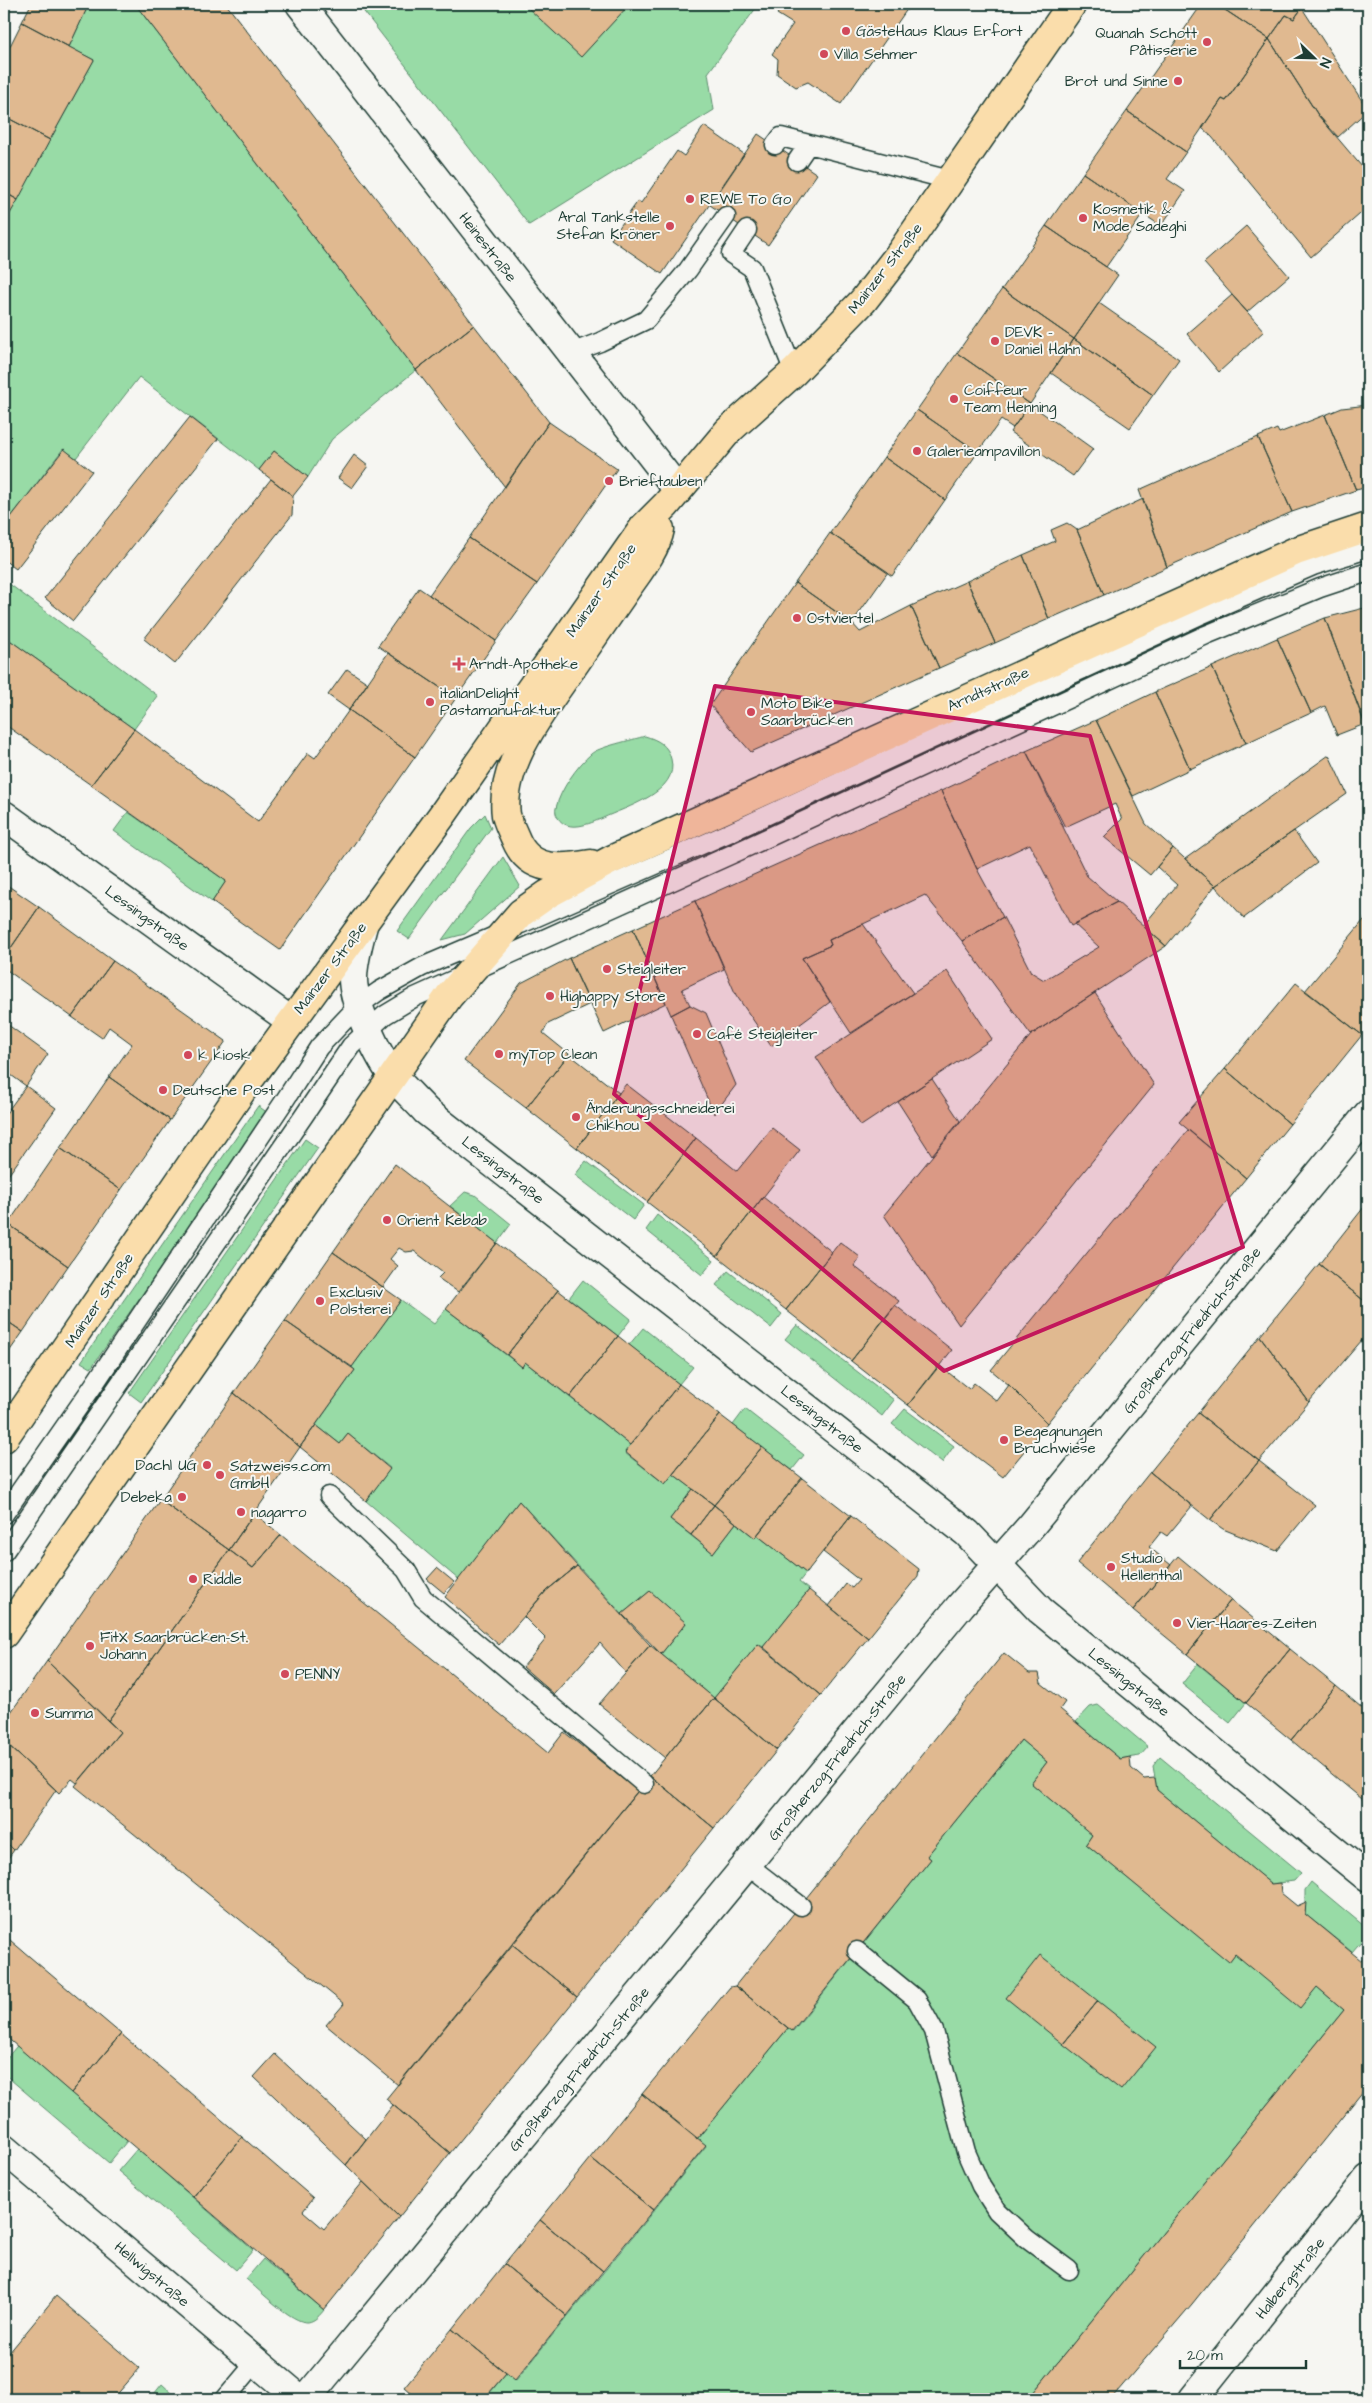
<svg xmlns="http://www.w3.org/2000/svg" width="1372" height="2403" font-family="'Architects Daughter',sans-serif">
  <rect width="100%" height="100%" fill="#f6f6f2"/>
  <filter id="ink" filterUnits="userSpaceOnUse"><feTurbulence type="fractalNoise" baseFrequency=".02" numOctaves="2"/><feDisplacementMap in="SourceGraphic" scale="10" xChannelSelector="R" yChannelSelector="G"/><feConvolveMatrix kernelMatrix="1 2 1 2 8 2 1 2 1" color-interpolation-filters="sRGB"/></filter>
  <g filter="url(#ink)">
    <!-- green -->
    <path fill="#98dba6" stroke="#5c8c6d" d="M89,4H135L416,370L332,439L308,477L274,451L259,470L139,377L76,458L63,449L4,526V224L94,60L69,47Z
      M358,4H759L708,73L714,110L529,225Z
      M4,580L158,696L134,729L4,636Z
      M645,736C658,740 668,745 671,759C680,792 626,807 603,818C589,824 568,833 558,818C556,815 555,811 556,808C560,790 577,766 591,754C598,747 633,740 645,736Z
      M128,812L226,881L212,902L114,831Z
      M485,814L491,828L409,939L397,931L471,828Z
      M503,857L520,886L465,934L442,940Z
      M258,1106L268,1113L91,1368L81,1362Z
      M305,1139L318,1148L141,1402L129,1393Z
      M586,1161L644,1205L633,1220L575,1175Z
      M465,1192L475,1195L511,1224L497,1243L450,1206Z
      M657,1215L714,1260L702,1275L646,1230Z
      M728,1271L782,1314L771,1328L716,1285Z
      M583,1280L631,1319L618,1336L569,1298Z
      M401,1300L434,1324L446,1309L522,1367L525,1362L630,1445L625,1453L665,1484L673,1474L693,1489L670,1519L713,1553L736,1523L755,1538L757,1535L806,1573L799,1582L809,1590L763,1647L758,1644L714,1698L661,1654L686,1623L650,1591L622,1614L519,1501L459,1580L366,1501L390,1468L348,1434L340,1444L316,1425L355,1370L352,1367Z
      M797,1325L894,1400L882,1416L785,1339Z
      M643,1328L693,1367L679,1384L629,1345Z
      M745,1409L804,1455L792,1470L733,1425Z
      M905,1409L954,1446L942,1463L892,1424Z
      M1198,1664L1246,1703L1230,1723L1182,1684Z
      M1098,1705L1148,1747L1140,1756L1120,1759L1076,1722L1090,1707Z
      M1021,1740L1047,1762L1031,1783L1092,1835L1086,1844L1229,1961L1235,1954L1317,1987L1344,2010L1028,2399H496L489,2394L506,2373L516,2380L706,2146L697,2139L788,2028L793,2031L931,1859L927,1856Z
      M1160,1757L1301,1873L1294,1881L1271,1884L1157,1790L1153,1766Z
      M1311,1882L1364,1926L1363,1939L1352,1952L1305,1914V1890Z
      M17,2046L127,2141L109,2163L4,2074V2061Z
      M137,2149L253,2250L236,2270L118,2171Z
      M263,2259L324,2310C320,2315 315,2321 308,2322C293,2324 259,2290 246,2279Z
      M162,2384L174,2395L171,2399H150Z"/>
    <!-- building -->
    <path fill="#e0b990" stroke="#1f3d34" d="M31,4H89L69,47L22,22Z
      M135,4H226L474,325L416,370Z
      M530,4H626L628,6L581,57L527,7Z
      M784,4H908L910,5L841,104L808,82L796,87L777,74L778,59L772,54L793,24L777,14Z
      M1202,4H1216L1269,39L1226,101L1222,99L1186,152L1127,111Z
      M1216,4H1305L1294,19L1286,15L1269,39Z
      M1302,8L1368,110L1338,137L1318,115L1269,39L1286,15L1294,19Z
      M22,22L94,60L50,140L4,116V58Z
      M1269,39L1318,115L1368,174V207L1311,257L1212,137L1202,128L1222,99L1226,101Z
      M1127,111L1186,152L1167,179L1185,191L1161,226L1083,173Z
      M4,116L50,140L18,200L4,192Z
      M704,126L744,154L662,274L611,239L638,201L641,203L677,151L684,156Z
      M758,134L817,174L768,245L710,205Z
      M1083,173L1143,214L1106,267L1046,226Z
      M4,192L18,200L4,224Z
      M1046,226L1118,275L1074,339L1002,289Z
      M1246,226L1289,276L1247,312L1204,263Z
      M1002,289L1074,339L1030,404L957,353Z
      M1232,295L1264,331L1219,372L1187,334Z
      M1099,303L1179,359L1153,395L1074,339Z
      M474,325L549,422L505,487L416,370Z
      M1074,339L1153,395L1130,428L1051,373Z
      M957,353L1030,404L1013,428L1001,420L978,452L917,410Z
      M1030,404L1093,449L1073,476L1010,432Z
      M1368,405V487L1356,490L1325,415L1342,408Z
      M917,410L978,452L945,500L884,457Z
      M1325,415L1356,490L1292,512L1258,437L1277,429L1279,433Z
      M190,417L218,439L73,621L45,598Z
      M549,422L617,469L537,584L469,538Z
      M1258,437L1292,512L1167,567L1139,490Z
      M64,449L92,471L16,569L4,560V526Z
      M274,451L308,477L293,496L259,470Z
      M354,455L368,466L352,488L338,478Z
      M884,457L945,500L892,576L830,533Z
      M271,479L293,496L292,515L175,664L144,639Z
      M1143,499L1167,567L1104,595L1077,530Z
      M1067,523L1077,530L1104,595L1049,619L1023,555L1055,541L1051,530Z
      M830,533L888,572L852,623L795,583Z
      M469,538L537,584L496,641L429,595Z
      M1023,555L1049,619L995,643L967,581Z
      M967,581L995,643L939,668L911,606Z
      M795,583L852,623L860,632L911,606L939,668L751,752L710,705Z
      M419,588L496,641L456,698L378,646Z
      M1368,607V727L1366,728L1325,618Z
      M1325,618L1365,724L1337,735L1325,706L1311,713L1277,638Z
      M4,636L134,729L91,785L4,724Z
      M1277,638L1311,713L1246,743L1212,667Z
      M388,653L456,698L415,757L349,710Z
      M1212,667L1246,743L1190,769L1155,692Z
      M347,669L368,683L349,710L328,695Z
      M1155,692L1190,769L1133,796L1096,720Z
      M349,710L415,757L280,950L212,902L226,881L91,785L134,729L258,822L308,753L315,758Z
      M1096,720L1146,824L1173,848L1150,875L1104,837L1122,819L1115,804L1065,827L1026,751Z
      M1026,751L1087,876L1117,902L1071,926L1030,844L977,869L941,791Z
      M1329,755L1347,794L1215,886L1185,859Z
      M941,791L977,869L1003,917L962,941L925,895L829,940L831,945L802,958L830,1002L771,1046L736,995L695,901Z
      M1294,831L1317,863L1244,918L1215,886Z
      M1173,848L1215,886L1166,946L1143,926L1177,885L1157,867Z
      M4,883L39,907L4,958Z
      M695,901L724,969L682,989L690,1005L671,1015L633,929Z
      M1117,902L1166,946L1031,1035L962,941L1003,917L1031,972L1044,980L1099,947L1074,924Z
      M39,907L113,961L72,1017L4,968V958Z
      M1368,915V1028L1362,1035L1305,991Z
      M863,924L913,993L851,1033L802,958L831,945L829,940Z
      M633,929L666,1003L604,1033L569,958Z
      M569,958L590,1004L548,1024L543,1033L569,1054L526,1108L464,1061L521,983Z
      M113,961L226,1041L170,1120L109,1077L132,1044L109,1027L102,1038L72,1017Z
      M947,971L992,1039L861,1126L816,1057Z
      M1296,983L1362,1035L1290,1124L1225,1069Z
      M1095,993L1154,1085L959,1325L884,1215L1031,1035Z
      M690,1005L706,1013L736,1085L714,1114L671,1015Z
      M4,1022L48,1054L26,1086L4,1070Z
      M569,1054L619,1093L577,1148L526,1108Z
      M1225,1069L1290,1124L1246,1178L1179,1122Z
      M109,1077L170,1120L121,1190L60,1148Z
      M932,1079L960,1121L932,1155L898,1102Z
      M626,1084L696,1138L647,1202L577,1148Z
      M26,1086L56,1108L7,1177L4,1174V1116Z
      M772,1128L800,1150L717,1256L647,1202L696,1138L737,1171Z
      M1188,1130L1246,1178L1047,1423L1009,1385L991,1370Z
      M60,1148L121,1190L68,1266L8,1224Z
      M395,1164L497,1243L458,1292L438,1278L443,1273L414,1251L406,1252L399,1248L390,1259L398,1266L383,1287L333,1252Z
      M763,1197L832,1252L786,1310L717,1256Z
      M1368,1202V1304L1319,1264Z
      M4,1221L68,1266L23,1332L4,1319Z
      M840,1242L860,1257L854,1266L899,1301L851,1361L786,1310Z
      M497,1243L558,1290L507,1355L446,1309Z
      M333,1252L401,1300L352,1367L285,1321Z
      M1319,1264L1368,1304V1333L1309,1402L1260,1336Z
      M558,1290L618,1336L570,1397L525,1362L522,1367L507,1355Z
      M895,1305L952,1350L908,1405L851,1361Z
      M4,1319L23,1332L4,1359Z
      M285,1321L355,1370L300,1447L234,1393Z
      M618,1336L679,1384L630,1445L570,1397Z
      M1260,1336L1309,1402L1259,1461L1198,1413Z
      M939,1365L969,1389L974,1383L997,1401L1009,1385L1047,1423L1003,1477L908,1405Z
      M679,1384L720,1415L665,1484L625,1452Z
      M234,1393L300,1447L229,1550L160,1500Z
      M1198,1413L1259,1461L1210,1520L1150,1472Z
      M720,1415L762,1447L714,1505L673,1474Z
      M316,1425L340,1444L348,1434L390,1469L366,1501L300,1447Z
      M762,1447L802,1478L755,1538L714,1505Z
      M1259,1461L1315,1505L1277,1551L1223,1529L1210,1520Z
      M1150,1472L1192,1506L1167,1536L1161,1532L1149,1547L1171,1565L1133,1610L1077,1563Z
      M802,1478L851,1516L806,1573L757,1535Z
      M693,1489L714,1505L691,1535L670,1519Z
      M160,1500L229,1550L108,1721L47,1661Z
      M519,1501L577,1566L546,1591L499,1645L445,1597Z
      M714,1505L736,1523L713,1553L691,1535Z
      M254,1513L281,1535L253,1568L229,1550Z
      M851,1516L919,1569L918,1576L868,1638L829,1606L846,1584L852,1588L859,1580L823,1552Z
      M281,1535L548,1753L564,1732L638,1791L398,2085L326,2025L344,2004L75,1786L120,1732L108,1721L229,1550L253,1568Z
      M1178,1556L1231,1600L1187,1654L1133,1610Z
      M577,1566L650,1645L626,1673L600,1643L554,1694L523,1667L546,1639L524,1617L546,1591Z
      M437,1568L454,1582L444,1593L427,1579Z
      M809,1590L868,1638L821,1695L763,1647Z
      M650,1591L686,1623L661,1654L622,1614Z
      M1231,1600L1290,1649L1246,1703L1187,1654Z
      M758,1644L821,1695L777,1750L714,1698Z
      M650,1645L714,1698L665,1758L599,1704Z
      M1290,1649L1336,1686L1291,1740L1246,1703Z
      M1004,1653L1029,1673H1039L1041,1683L1065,1702L1060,1709L1120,1759L1130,1757L1131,1768L1144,1779L1155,1778L1157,1790L1271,1884L1280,1883L1281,1893L1297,1906L1306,1902L1305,1914L1362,1961L1368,1954V2085L1192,2304L1111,2399H1028L1344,2010L1317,1987L1300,2008L1235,1954L1229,1962L1086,1844L1092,1835L1031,1783L1047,1762L1021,1740L927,1856L931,1859L792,2031L735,1986Z
      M47,1661L120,1732L77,1783L72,1779L59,1793L4,1741V1722Z
      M1336,1686L1368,1713V1804L1291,1740Z
      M714,1698L777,1750L714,1828L650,1776Z
      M4,1741L56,1790L14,1850L4,1840Z
      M650,1776L714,1828L577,1997L512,1944Z
      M4,1840L14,1850L4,1864Z
      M4,1935L121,2034L71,2093L4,2035Z
      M512,1944L577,1997L450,2153L386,2099Z
      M1040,1955L1098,2001L1063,2044L1006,1998Z
      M735,1986L788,2028L697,2139L642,2094L730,1987Z
      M1098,2001L1156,2047L1121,2090L1063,2044Z
      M121,2034L242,2137L193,2197L71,2093Z
      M275,2054L366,2139L346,2165L254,2077Z
      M642,2094L706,2145L653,2210L590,2158Z
      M393,2105L450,2153L399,2217L346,2165Z
      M242,2137L313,2198L303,2211L324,2229L363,2182L399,2217L324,2310L193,2197Z
      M590,2158L653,2210L603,2271L540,2220Z
      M540,2220L603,2271L567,2316L504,2264Z
      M504,2264L567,2316L515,2380L452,2329Z
      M56,2296L140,2368L113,2399H4V2359Z
      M452,2329L506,2373L484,2399H418L404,2387Z
      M489,2394L496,2399H484Z"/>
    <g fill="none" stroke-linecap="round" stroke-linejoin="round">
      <!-- lane casing -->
      <g stroke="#1f3d34" stroke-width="21">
        <path id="lane" d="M775,145L781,137L950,180
          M797,161L808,145
          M747,230L731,254L752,268L794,372
          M571,353L600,342L646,320L688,270L726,216
          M521,924L731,832L1198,616L1313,566L1368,549
          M329,1496L406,1570L423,1598L644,1784
          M4,1514L91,1389L283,1103L319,1047L358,1006L379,991L422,967L497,935
          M4,1552L303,1117L351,1046L385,1015L415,997L739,851L1206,635L1320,588L1368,572
          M748,1865L801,1906
          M857,1951L917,2000L934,2031L966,2152L981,2186L997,2211L1027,2239L1069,2270
          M225,2399L256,2362"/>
      </g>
      <!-- street casing -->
      <g stroke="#1f3d34" stroke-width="31">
        <path id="street" d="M300,4L678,490
          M4,815L291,1021
          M364,922C359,941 353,960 353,979C353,1003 379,1059 394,1077C404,1089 416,1100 426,1111L967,1533L1040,1610L1368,1878
          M306,2399L961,1605L1031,1526L1368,1114"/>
      </g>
      <!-- secondary casing -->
      <g stroke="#1f3d34" stroke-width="31">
        <path id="secondary" d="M4,2149L300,2399
          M1193,2399L1368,2179"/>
      </g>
      <!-- primary casing -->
      <g stroke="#1f3d34" stroke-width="31">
        <path id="primary" d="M591,864C562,869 530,873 516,840C513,833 508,823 506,815C499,765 544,708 571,669C589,643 607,617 625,591C638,572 656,550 660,529
          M4,1438L249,1080L443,814L644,527L666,505L728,431L794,372L863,301L901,252L1072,4
          M4,1634L449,996L521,913L548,894L611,860L1296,551L1368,527"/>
      </g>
      <!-- lane -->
      <use href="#lane" stroke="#f6f6f2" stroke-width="18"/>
      <!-- street -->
      <use href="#street" stroke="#f6f6f2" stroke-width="28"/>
      <!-- secondary -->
      <use href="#secondary" stroke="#f6f6f2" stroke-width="28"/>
      <!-- primary -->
      <use href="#primary" stroke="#faddab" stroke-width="28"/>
    </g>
  </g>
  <!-- marked area -->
  <path fill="#c2185b" fill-opacity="0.2" stroke="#c2185b" stroke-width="4" stroke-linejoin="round" d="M715,686L1090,736L1243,1247L944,1371L614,1094Z"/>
  <!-- markers -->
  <g fill="#d1495b" stroke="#f6f6f2" stroke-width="2">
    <circle cx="846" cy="31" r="5"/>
    <circle cx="1207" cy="42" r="5"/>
    <circle cx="824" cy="54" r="5"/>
    <circle cx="1178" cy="81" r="5"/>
    <circle cx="690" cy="199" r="5"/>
    <circle cx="1083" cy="218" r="5"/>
    <circle cx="670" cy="226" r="5"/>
    <circle cx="995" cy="341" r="5"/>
    <circle cx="954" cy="399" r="5"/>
    <circle cx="917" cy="451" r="5"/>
    <circle cx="609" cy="481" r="5"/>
    <circle cx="797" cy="618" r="5"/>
    <path d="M456.5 656.5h5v5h5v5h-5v5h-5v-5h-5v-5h5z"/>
    <circle cx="430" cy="702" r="5"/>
    <circle cx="751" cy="712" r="5"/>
    <circle cx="607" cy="969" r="5"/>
    <circle cx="550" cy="996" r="5"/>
    <circle cx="697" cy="1034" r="5"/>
    <circle cx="499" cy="1054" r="5"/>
    <circle cx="188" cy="1055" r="5"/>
    <circle cx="163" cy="1090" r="5"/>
    <circle cx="576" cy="1117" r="5"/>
    <circle cx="387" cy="1220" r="5"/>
    <circle cx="320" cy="1301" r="5"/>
    <circle cx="1004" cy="1440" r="5"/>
    <circle cx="207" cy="1465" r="5"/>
    <circle cx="220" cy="1475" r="5"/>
    <circle cx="182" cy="1497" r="5"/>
    <circle cx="241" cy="1512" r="5"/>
    <circle cx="1111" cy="1567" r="5"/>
    <circle cx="193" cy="1579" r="5"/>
    <circle cx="1177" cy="1623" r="5"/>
    <circle cx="90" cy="1646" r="5"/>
    <circle cx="285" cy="1674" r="5"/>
    <circle cx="35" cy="1713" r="5"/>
  </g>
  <g text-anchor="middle" stroke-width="4" stroke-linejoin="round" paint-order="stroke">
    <!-- poi labels -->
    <g font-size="15" fill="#1f3d34" stroke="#f6f6f2" text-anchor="start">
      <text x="856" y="36">GästeHaus Klaus Erfort</text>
      <text x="1197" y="38" text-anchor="end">Quanah Schott<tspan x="1197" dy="17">Pâtisserie</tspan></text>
      <text x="834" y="59">Villa Sehmer</text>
      <text x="1168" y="86" text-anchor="end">Brot und Sinne</text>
      <text x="700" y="204">REWE To Go</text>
      <text x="1093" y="214">Kosmetik &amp;<tspan x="1093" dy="17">Mode Sadeghi</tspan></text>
      <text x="660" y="222" text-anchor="end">Aral Tankstelle<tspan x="660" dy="17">Stefan Kröner</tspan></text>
      <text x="1005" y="337">DEVK -<tspan x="1005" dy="17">Daniel Hahn</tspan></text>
      <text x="964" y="395">Coiffeur<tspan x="964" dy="17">Team Henning</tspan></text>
      <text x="927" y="456">Galerieampavillon</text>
      <text x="619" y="486">Brieftauben</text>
      <text x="807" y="623">Ostviertel</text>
      <text x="469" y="669">Arndt-Apotheke</text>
      <text x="440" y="698">italianDelight<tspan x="440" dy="17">Pastamanufaktur</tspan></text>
      <text x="761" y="708">Moto Bike<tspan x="761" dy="17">Saarbrücken</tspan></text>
      <text x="617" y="974">Steigleiter</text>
      <text x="560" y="1001">Highappy Store</text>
      <text x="707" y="1039">Café Steigleiter</text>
      <text x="509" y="1059">myTop Clean</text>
      <text x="198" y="1060">k kiosk</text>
      <text x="173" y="1095">Deutsche Post</text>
      <text x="586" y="1113">Änderungsschneiderei<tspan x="586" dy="17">Chikhou</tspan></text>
      <text x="397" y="1225">Orient Kebab</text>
      <text x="330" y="1297">Exclusiv<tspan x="330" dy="17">Polsterei</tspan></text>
      <text x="1014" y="1436">Begegnungen<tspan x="1014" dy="17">Bruchwiese</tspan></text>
      <text x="197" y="1470" text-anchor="end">Dachl UG</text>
      <text x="230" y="1471">Satzweiss.com<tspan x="230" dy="17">GmbH</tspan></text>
      <text x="172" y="1502" text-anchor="end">Debeka</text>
      <text x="251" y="1517">nagarro</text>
      <text x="1121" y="1563">Studio<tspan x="1121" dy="17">Hellenthal</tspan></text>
      <text x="203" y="1584">Riddle</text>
      <text x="1187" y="1628">Vier-Haares-Zeiten</text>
      <text x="100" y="1642">FitX Saarbrücken-St.<tspan x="100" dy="17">Johann</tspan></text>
      <text x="295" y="1679">PENNY</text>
      <text x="45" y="1718">Summa</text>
    </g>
    <!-- street labels -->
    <g font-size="15" fill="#1f3d34" stroke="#f6f6f2">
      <text transform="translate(488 247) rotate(52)" y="5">Heinestraße</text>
      <text transform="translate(885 268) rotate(-52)" y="5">Mainzer Straße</text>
      <text transform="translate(601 590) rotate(-55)" y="5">Mainzer Straße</text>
      <text transform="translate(988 689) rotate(-24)" y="5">Arndtstraße</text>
      <text transform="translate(147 918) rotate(36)" y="5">Lessingstraße</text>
      <text transform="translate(330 968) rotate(-53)" y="5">Mainzer Straße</text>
      <text transform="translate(503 1170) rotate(38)" y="5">Lessingstraße</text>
      <text transform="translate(99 1300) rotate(-56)" y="5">Mainzer Straße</text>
      <text transform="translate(1192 1330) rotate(-51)" y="5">Großherzog-Friedrich-Straße</text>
      <text transform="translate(822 1419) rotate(38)" y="5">Lessingstraße</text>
      <text transform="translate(1129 1682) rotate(39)" y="5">Lessingstraße</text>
      <text transform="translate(837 1757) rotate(-51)" y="5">Großherzog-Friedrich-Straße</text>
      <text transform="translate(579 2069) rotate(-50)" y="5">Großherzog-Friedrich-Straße</text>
      <text transform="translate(152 2274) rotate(40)" y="5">Hellwigstraße</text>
      <text transform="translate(1290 2278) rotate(-51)" y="5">Halbergstraße</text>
    </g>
  </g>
  <!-- margin -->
  <rect width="1372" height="2403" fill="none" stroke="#f6f6f2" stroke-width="20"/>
  <rect x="10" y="10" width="1352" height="2383" fill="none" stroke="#1f3d34" stroke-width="2" filter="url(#ink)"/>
  <!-- north arrow -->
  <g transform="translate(1314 58) rotate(113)" stroke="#f6f6f2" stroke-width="4" paint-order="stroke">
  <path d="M0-4L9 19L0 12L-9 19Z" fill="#1f3d34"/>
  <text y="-8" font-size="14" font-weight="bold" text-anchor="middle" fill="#1f3d34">N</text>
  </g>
  <!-- scale -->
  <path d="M1180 2360v8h126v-8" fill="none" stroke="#1f3d34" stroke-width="2.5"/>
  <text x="1187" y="2360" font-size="15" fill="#1f3d34" stroke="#f6f6f2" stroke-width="4" paint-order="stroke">20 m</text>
</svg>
